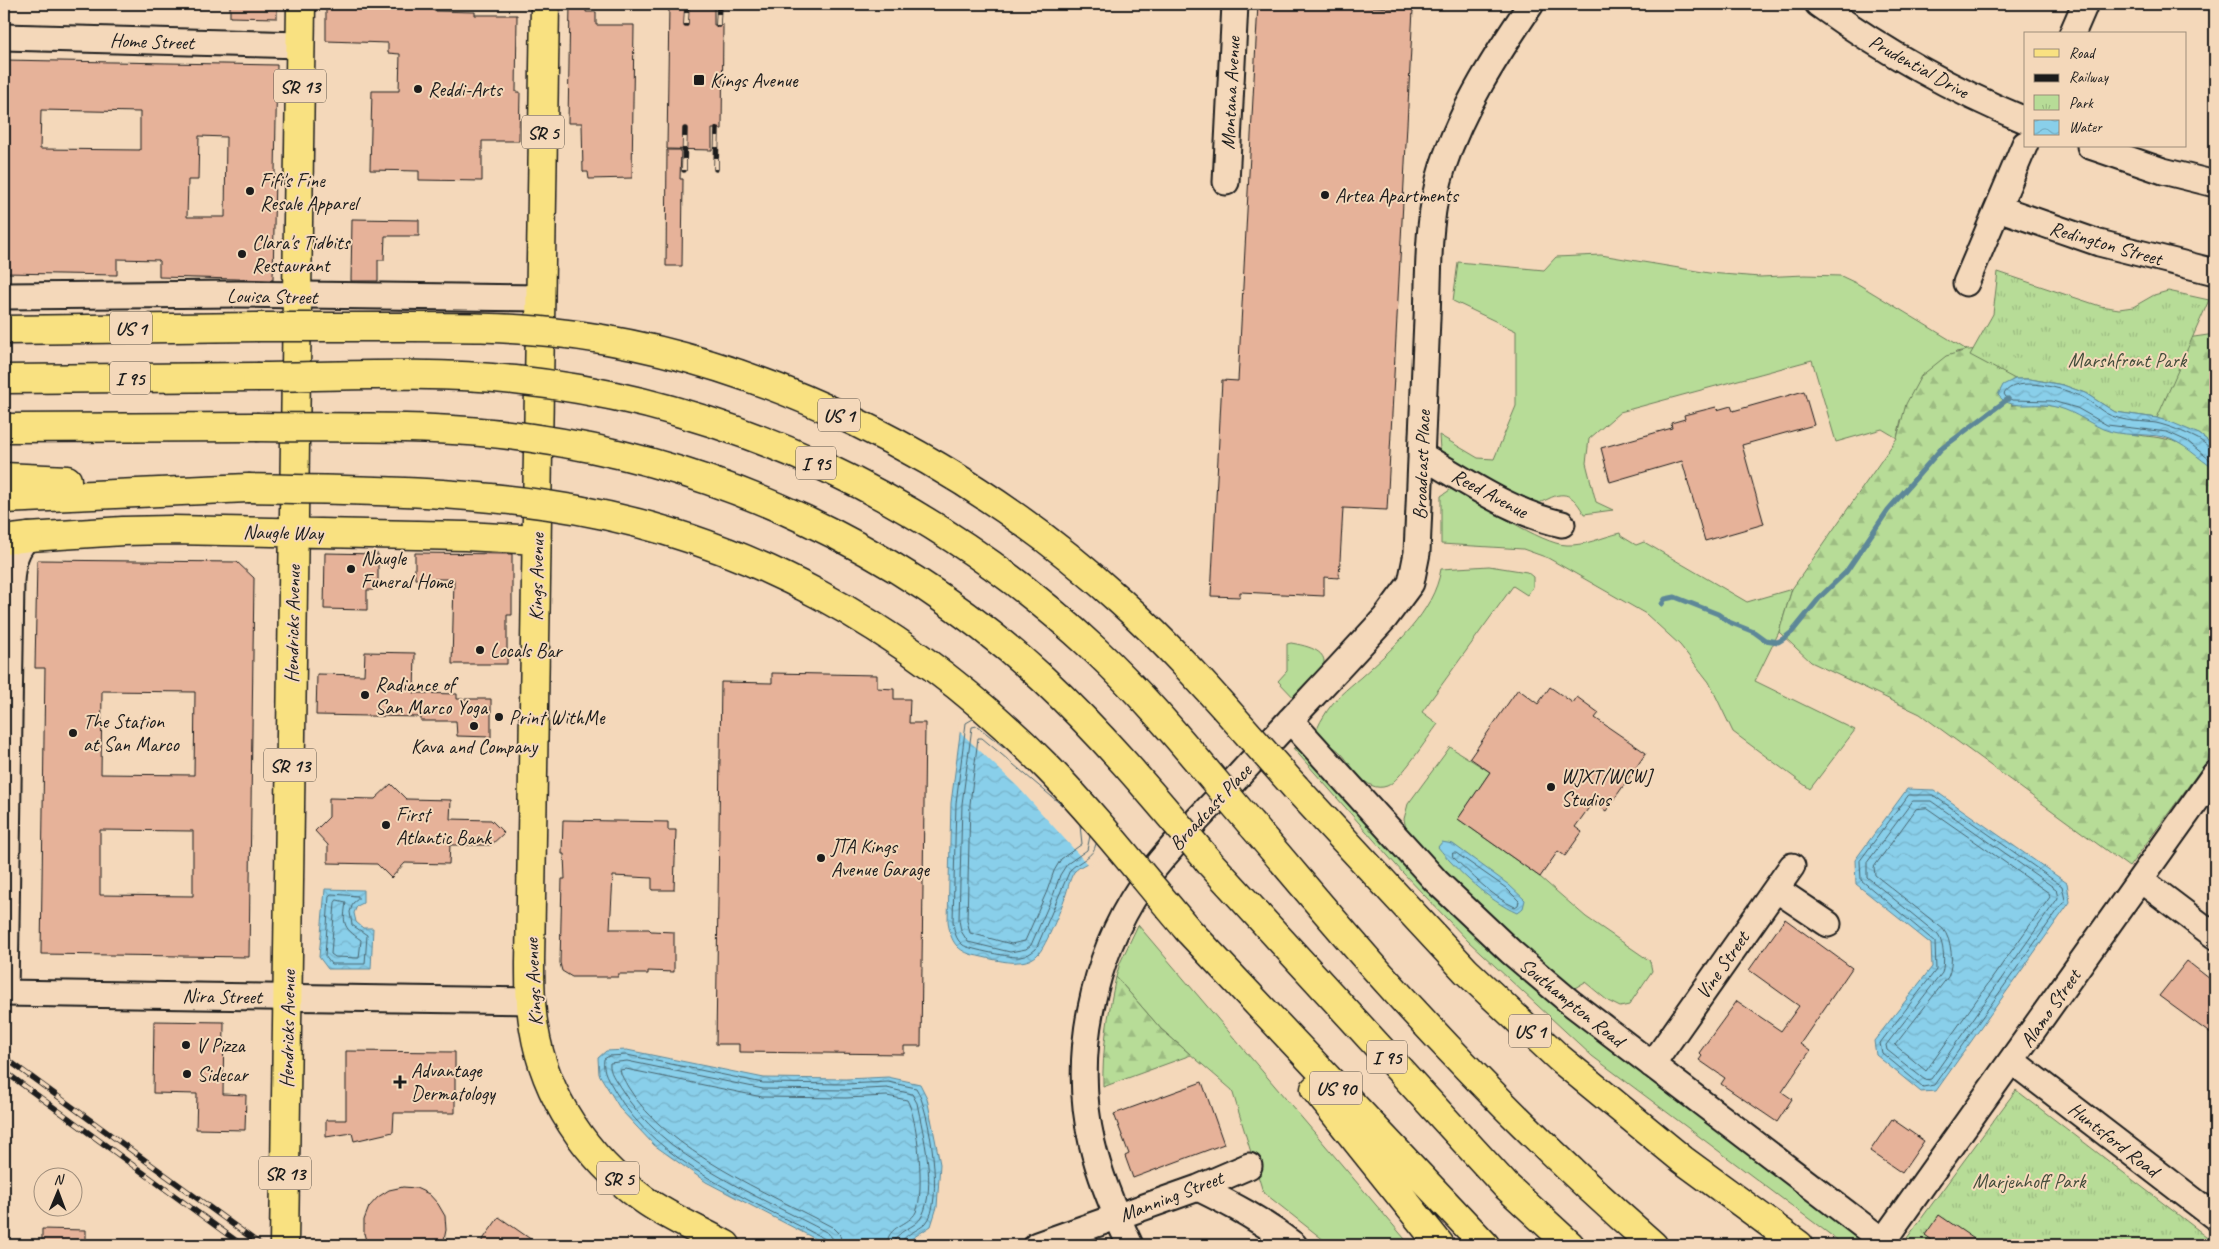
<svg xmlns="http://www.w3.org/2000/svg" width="2219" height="1249" font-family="Caveat,sans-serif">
  <defs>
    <pattern id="forest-firs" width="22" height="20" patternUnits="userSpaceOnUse" patternTransform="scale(1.25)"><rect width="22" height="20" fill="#b7dc97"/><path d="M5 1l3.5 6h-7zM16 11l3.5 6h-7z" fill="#9dbc82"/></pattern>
    <pattern id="park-tufts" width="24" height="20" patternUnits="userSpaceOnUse" patternTransform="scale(1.25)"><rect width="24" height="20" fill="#b7dc97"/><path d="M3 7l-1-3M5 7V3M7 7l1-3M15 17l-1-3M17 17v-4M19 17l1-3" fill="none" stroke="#9dbc82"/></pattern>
    <pattern id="water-waves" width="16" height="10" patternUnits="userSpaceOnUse" patternTransform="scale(1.25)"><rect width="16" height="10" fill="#89cfea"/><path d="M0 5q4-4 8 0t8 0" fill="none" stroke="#76b1c8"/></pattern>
  </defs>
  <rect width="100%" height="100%" fill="#f4d8ba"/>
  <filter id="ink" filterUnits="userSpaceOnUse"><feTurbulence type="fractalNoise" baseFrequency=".02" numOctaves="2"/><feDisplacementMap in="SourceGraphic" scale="10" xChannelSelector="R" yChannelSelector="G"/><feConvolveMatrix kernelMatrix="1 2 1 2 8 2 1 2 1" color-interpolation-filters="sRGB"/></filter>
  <g filter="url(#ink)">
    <!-- grass -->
    <path fill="#b7dc97" stroke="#6a7c5a" d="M1601,255L1709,273L1760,277L1805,275L1841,276L1858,284L1967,350L1956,352L1901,420L1897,438L1882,429L1836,442L1812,360L1620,412L1589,439L1586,463L1596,502L1613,510L1584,514C1575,498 1567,489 1548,499C1543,501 1539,504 1533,503C1510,502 1461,464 1440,450L1439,435L1478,458L1494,459L1516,406V331L1453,301L1458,262L1544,270L1556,257Z
      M1453,488C1478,501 1542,545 1567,545C1584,546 1603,537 1620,533L1621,536L1636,545L1644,542L1747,602L1792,589L1779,632L1755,681L1855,730L1810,789L1733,732L1709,682L1680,645L1646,614L1548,558L1523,549L1441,544V496Z
      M1489,566L1527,572L1533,577V587L1527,595L1513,586L1422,712L1438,724C1428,737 1400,781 1387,786C1376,790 1367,784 1360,777C1350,768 1344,751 1331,746C1325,743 1320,744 1313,740C1316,732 1319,723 1324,716C1333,700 1347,689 1361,677C1393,648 1434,613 1441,569Z
      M1291,643C1346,652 1321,674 1297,701L1278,681L1287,671V644Z
      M1450,747L1490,772L1458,819L1540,877L1586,917L1650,961L1652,971L1629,1005L1620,1007L1608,1001L1585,982L1573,989L1478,905L1406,829L1404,819L1408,804Z
      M1293,748L1299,749L1405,862L1868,1242L1866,1245H1844L1592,1056L1468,941L1403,873Z
      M1138,925L1410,1245H1330L1263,1192L1232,1090L1161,1029L1116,977L1120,963Z"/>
    <!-- forest -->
    <path fill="url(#forest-firs)" stroke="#6a7c5a" d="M2215,334V446L2199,434L2140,417L2085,393L2011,405C2032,403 2056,404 2076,413C2091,421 2107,429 2125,433C2145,437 2163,436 2182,444C2194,450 2204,462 2215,469V750L2129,867L1920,714L1811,662L1779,632L1792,589L1897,438L1906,404L1921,376L1946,356L1967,350L2187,338Z
      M1116,977L1161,1029L1191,1055L1103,1087C1102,1050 1108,1014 1116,977Z"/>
    <!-- park -->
    <path fill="url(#park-tufts)" stroke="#6a7c5a" d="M1998,272L2100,306L2119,309L2133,307L2154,295L2168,291L2209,300L2157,418L2115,412L2085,393L2063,385L2030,379H2015L1970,355L1993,314Z
      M2016,1090L2215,1243L2213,1245H1917L1907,1238Z"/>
    <!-- water -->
    <path fill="url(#water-waves)" stroke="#5d8798" d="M2015,379H2030L2063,385L2085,393L2115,412L2157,418L2173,423L2199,434L2215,446V469C2198,459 2184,442 2164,437C2145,433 2122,437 2103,429C2085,421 2071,409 2051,406C2032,402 2010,411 1998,395L2003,385Z
      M962,719L1094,860C1087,863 1080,866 1074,872C1069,880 1068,889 1065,897C1061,909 1046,945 1039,953C1034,959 1026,962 1018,962C1008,964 984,957 973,955C955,950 950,939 948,921L951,803Z
      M1907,789L1934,790L2067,883L2070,902L1936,1091L1921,1092L1876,1055L1874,1041L1932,967L1931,944L1856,884L1855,860Z
      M1442,842L1453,844L1509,885L1525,900L1523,908L1517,913C1489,901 1457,871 1438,847Z
      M325,889L363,890V903L357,906L354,913L356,922L363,928H373L371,969H328L319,957Z
      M627,1050L764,1078L846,1079L888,1077L920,1084L927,1098L940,1164L937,1207L931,1226L902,1245H827L706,1182L654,1145L621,1110L599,1074L598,1058L606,1051Z"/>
    <!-- pier -->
    <path fill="#f4d8ba" d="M979,711L1104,842L1102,853L1096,862L1088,865L1018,787L958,730L960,717L967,712Z"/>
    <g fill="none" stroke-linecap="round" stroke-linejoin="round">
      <!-- shore -->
      <path stroke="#48646e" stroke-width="1" d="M2215,449C2208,448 2203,441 2196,438C2184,432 2169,426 2156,423C2143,421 2128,422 2115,417C2103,414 2094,403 2082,397C2066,389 2015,374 2004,394L2006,397L2012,400L2052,401L2077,408L2107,425L2167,432L2187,441L2215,464
        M973,719L966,723L956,803L953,921C954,930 955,939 963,945C968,949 1013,958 1020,957C1027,956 1031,953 1036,949L1070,870C1080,860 1093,858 1096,844
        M1005,748L977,726L972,727L962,804L959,920L961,931L968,942L1010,952L1026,949L1031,945L1054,893L1060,875L1067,864L1087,850L1090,836
        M1909,795H1933L2062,886L2065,900L1934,1085L1923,1087L1882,1053L1880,1043L1936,970L1935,942L1861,880L1860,861Z
        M1913,801H1931L2056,889L2058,898L1931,1079L1925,1080L1887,1050L1886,1045L1942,973C1945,963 1944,943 1938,935L1867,877V863Z
        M1064,807L982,738H978L970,804L967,920L970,933L1011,944L1025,941L1047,891L1054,871L1061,859L1082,844L1080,825
        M1927,808L2049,893L2050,897L1926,1071L1895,1045L1948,977C1954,964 1952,940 1943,929L1875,875L1874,867L1916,809Z
        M1453,853H1456L1506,888L1519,901L1518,905L1515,907C1492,897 1471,874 1453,857Z
        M332,894L358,896V899L353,903L350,912L352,925L367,935L365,964H331L325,956L329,896Z
        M337,900L346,902C343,923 342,927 361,940L359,958L335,957L331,954L335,903Z
        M828,1245L825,1239C753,1201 657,1164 615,1091C609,1080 602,1072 604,1059L609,1056L627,1055L763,1083L846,1084L888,1082L916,1088C930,1109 944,1204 926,1223C919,1231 902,1234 901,1245
        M834,1245L833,1239L828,1233C757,1195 662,1159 620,1087C615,1079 609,1072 610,1063L627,1061L763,1089L846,1090L887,1088L912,1094L917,1103C923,1134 937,1186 922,1216C916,1229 895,1229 894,1245
        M842,1245L840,1235L832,1227C767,1192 667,1152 628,1087C625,1081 621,1076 620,1070L626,1069L762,1097L846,1098L887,1096L907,1100C918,1118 925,1193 916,1212C909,1226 887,1225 887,1245"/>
      <!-- stream -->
      <path stroke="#5d8798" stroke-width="5" d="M1662,604L1665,599L1675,597L1718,614L1729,622L1754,632L1765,640L1778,642L1783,639L1792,632L1821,596L1846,572L1888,510L1941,449L2008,399"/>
    </g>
    <!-- building -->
    <path fill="#e6b299" stroke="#1c1c1c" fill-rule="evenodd" d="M230,4H277V18L230,17Z
      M570,4H586V12H596V25H634L632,178L589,179L588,172H583L582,123H568Z
      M669,4H714V25H723L722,129H712V150L667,149Z
      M1258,4H1314L1413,9L1387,510L1343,508L1339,578L1324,577V596L1240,592V597L1211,596L1222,380L1238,381Z
      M326,7L434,9V11L475,12V15H517L516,92H520L519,141H482V181L419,180V171L370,170L372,91H399L400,54L388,53V43L326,41Z
      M4,60L277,65L273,280L159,277V260L117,259V275L4,273ZM41,110L140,112V150L40,149ZM199,136L226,137L225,217H187L188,180H198Z
      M667,150H681L680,179H683L682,266H666Z
      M352,219L419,220V236H385L384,260H378V281H351Z
      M1804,391L1814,425L1742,445L1764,524L1705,541L1682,461L1610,482L1601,448L1672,428L1671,423L1685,419L1684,415L1716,407L1717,410L1731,406L1733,411Z
      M325,553L378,554V585H373V590H367V610L324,609Z
      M415,553L512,554V615H507V664H452L454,579H415Z
      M37,560L237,562L254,578L249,957L41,954L45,668H35ZM102,691L195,692L194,775L101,774ZM100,830L193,831V896L100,895Z
      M365,652L415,653L414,693L457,694V699H491V737L457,736L456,721H421V717L316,715L317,674L364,675Z
      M772,673L877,675V688L894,689V699H910L909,723H925L921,1046H904V1054L739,1052V1044H716L721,682L772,683Z
      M1550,687L1573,703L1577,697L1599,713L1595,718L1646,753L1606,811L1593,802L1575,827L1582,832L1565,856L1558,851L1540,877L1458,819L1490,772L1470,758L1518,689L1538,704Z
      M391,784L406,799L451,800L450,819L491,820L504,833L491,845H450L449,864L405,863L391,878L377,864L328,863V845L315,831L329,817V798L375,799Z
      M563,820L668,822V830H676L674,890H652V878L613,876L610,929H649L651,931L674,932V972L648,971V974H618V977H572L562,971L560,963L562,879H565L564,854H562Z
      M1785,919L1852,968L1800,1044L1810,1051L1782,1092L1792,1099L1777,1122L1721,1084L1725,1078L1699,1060L1702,1056L1699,1053L1737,1001L1781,1031L1799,1006L1749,970Z
      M2187,961L2215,983V1037L2159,996Z
      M154,1021L224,1022L223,1094L246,1095L245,1130L196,1129L197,1094L153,1093Z
      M346,1051L455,1052V1113H394L393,1132L354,1141L352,1133L326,1137V1120H346Z
      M1202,1082L1224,1144L1133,1178L1125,1156L1129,1154L1114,1114Z
      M1892,1119L1924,1141L1902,1173L1870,1151Z
      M403,1187L416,1188L429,1194L438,1204L445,1216L446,1230L443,1245H367L364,1233V1220L369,1207L378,1197L389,1190Z
      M1939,1215L1983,1245H1939L1925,1235Z
      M499,1217L539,1245H479Z
      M42,1229L86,1230V1245H42Z"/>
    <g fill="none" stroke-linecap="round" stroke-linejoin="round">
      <!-- minor casing -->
      <g stroke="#1c1c1c" stroke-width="29">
        <path id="minor" d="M1818,4C1882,50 1952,90 2025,120
          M2072,34L2085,4
          M4,37L300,45
          M2090,146L2163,171L2215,184
          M1226,182L1235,4
          M1998,208L2099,243L2215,272
          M1966,283L2025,144
          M4,296L238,294L541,298
          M1421,455C1466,481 1511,513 1562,524
          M1290,720L1436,881L1511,952L1570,1002L1888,1245
          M2141,880L2215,936
          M1776,889L1828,924
          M4,993L531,1001
          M5,993L11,581C12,565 15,547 29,537
          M2012,1061L2215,1217
          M1652,1065L1792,866
          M1198,1188C1235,1206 1261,1220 1294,1245
          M1883,1241L2215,774
          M1037,1245L1198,1188L1249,1166
          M1130,1245C1115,1213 1100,1178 1092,1143C1072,1057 1092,959 1141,886C1167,849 1201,817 1231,784C1282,728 1334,674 1385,618L1411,583L1417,553C1420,475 1423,397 1427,319C1429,268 1427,215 1443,166C1462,108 1497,54 1531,4"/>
      </g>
      <!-- major casing -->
      <g stroke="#1c1c1c" stroke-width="31">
        <path id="major" d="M545,4L530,963C530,985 530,1006 534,1028C545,1097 587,1158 643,1199C668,1217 699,1230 726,1245
          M29,537L123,531L172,530L465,536L537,540
          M284,1245L301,4"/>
      </g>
      <!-- highway casing -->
      <g stroke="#1c1c1c" stroke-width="31">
        <path id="highway" d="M4,330L257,327
          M4,379L257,377
          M4,428L256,427
          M4,477L67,480
          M4,499L248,488
          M4,540L29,537
          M1296,788L1466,971L1559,1058L1683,1160L1799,1245
          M1252,825C1295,875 1337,926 1381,975C1466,1070 1557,1161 1653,1245
          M1210,863L1505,1185L1570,1245
          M1188,930L1485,1245
          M1315,1089L1440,1245"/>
      </g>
      <!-- minor -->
      <use href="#minor" stroke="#f4d8ba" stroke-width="25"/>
      <!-- major -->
      <use href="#major" stroke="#f9e181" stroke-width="28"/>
      <!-- highway -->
      <use href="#highway" stroke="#f9e181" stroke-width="28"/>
      <!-- rail casing -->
      <g stroke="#1c1c1c" stroke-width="5.5">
        <path id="rail" d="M686,24L687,4
          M718,25L719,4
          M716,169L717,129
          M684,170L685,129
          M4,1057L261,1245
          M4,1071L242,1245"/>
      </g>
      <!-- rail -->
      <use href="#rail" stroke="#f4d8ba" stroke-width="4" stroke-dasharray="11" stroke-linecap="butt"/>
      <!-- highway-bridge casing -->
      <g stroke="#1c1c1c" stroke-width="31" stroke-linecap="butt">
        <path id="highway-bridge" d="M257,327C309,327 361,327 413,327C459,327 505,327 550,332C757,353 968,462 1120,601C1184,658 1239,725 1296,788
          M257,377C343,376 430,371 515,380C731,403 937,502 1095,650C1152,703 1201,766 1252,825
          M256,427C348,428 440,424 532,438C720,464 903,550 1043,679C1104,736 1157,800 1210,863
          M248,488C348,490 449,490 548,505C743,533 911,629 1048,768C1098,819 1142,876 1188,930"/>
      </g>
      <!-- highway-bridge -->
      <use href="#highway-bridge" stroke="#f9e181" stroke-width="28"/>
    </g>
  </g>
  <!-- markers -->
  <g fill="#1c1c1c" stroke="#f4d8ba" stroke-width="2">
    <rect x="693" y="74" width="12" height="12" rx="2.5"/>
    <circle cx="418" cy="89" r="5"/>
    <circle cx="250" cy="191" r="5"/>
    <circle cx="1325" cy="195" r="5"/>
    <circle cx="242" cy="254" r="5"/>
    <circle cx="351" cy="569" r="5"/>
    <circle cx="480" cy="650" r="5"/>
    <circle cx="365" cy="695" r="5"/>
    <circle cx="499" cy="717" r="5"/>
    <circle cx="474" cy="726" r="5"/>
    <circle cx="73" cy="733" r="5"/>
    <circle cx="1551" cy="787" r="5"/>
    <circle cx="386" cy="825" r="5"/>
    <circle cx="821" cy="858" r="5"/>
    <circle cx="186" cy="1045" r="5"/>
    <circle cx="187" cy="1074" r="5"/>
    <path d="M397.5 1074.5h5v5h5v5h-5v5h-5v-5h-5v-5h5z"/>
  </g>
  <g text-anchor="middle" stroke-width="4" stroke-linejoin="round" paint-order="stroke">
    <!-- shield labels -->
    <g fill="#f4d8ba" stroke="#5d544b" stroke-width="1">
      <rect x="274" y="69.5" width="52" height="33" rx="4"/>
      <rect x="522" y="115.5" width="42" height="33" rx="4"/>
      <rect x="110" y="311.5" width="42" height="33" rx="4"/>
      <rect x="110" y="361.5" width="40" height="33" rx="4"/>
      <rect x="818" y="398.5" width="42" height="33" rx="4"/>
      <rect x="796" y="446.5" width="40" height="33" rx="4"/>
      <rect x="264" y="748.5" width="52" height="33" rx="4"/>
      <rect x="1509" y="1014.5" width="42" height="33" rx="4"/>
      <rect x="1367" y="1040.5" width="40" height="33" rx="4"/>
      <rect x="1310" y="1071.5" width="52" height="33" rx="4"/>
      <rect x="259" y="1156.5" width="52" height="33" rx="4"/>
      <rect x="597" y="1161.5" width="42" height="33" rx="4"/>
    </g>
    <g font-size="19" font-weight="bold" fill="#1c1c1c">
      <text x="300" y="93">SR 13</text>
      <text x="543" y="139">SR 5</text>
      <text x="131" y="335">US 1</text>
      <text x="130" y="385">I 95</text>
      <text x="839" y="422">US 1</text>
      <text x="816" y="470">I 95</text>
      <text x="290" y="772">SR 13</text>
      <text x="1530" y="1038">US 1</text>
      <text x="1387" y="1064">I 95</text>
      <text x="1336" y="1095">US 90</text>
      <text x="285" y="1180">SR 13</text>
      <text x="618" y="1185">SR 5</text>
    </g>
    <!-- street labels -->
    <g font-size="20" fill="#1c1c1c" stroke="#f4d8ba">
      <text transform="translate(152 41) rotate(2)" y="7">Home Street</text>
      <text transform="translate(1919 66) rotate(29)" y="7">Prudential Drive</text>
      <text transform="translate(1230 93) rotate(-87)" y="7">Montana Avenue</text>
      <text transform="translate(2106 243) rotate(16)" y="7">Redington Street</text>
      <text transform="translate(272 296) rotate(1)" y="7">Louisa Street</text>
      <text transform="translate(1421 465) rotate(-88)" y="7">Broadcast Place</text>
      <text transform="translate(1490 493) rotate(28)" y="7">Reed Avenue</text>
      <text transform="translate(283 532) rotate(1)" y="7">Naugle Way</text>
      <text transform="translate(536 577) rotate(-89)" y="7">Kings Avenue</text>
      <text transform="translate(292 624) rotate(-89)" y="7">Hendricks Avenue</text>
      <text transform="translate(1210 807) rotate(-47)" y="7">Broadcast Place</text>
      <text transform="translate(1722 965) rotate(-55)" y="7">Vine Street</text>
      <text transform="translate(533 982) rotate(-93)" y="7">Kings Avenue</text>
      <text transform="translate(222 996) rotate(1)" y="7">Nira Street</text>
      <text transform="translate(1572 1002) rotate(39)" y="7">Southampton Road</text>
      <text transform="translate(2050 1008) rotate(-55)" y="7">Alamo Street</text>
      <text transform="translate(287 1029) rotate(-89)" y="7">Hendricks Avenue</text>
      <text transform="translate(2114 1139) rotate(38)" y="7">Huntsford Road</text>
      <text transform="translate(1171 1196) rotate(-21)" y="7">Manning Street</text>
    </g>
    <!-- poi labels -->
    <g font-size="20" fill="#1c1c1c" stroke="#f4d8ba" text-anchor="start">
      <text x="710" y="87">Kings Avenue</text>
      <text x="428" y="96">Reddi-Arts</text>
      <text x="260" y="187">Fifi's Fine<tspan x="260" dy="23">Resale Apparel</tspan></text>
      <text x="1335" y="202">Artea Apartments</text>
      <text x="252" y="249">Clara's Tidbits<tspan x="252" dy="23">Restaurant</tspan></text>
      <text x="361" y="565">Naugle<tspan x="361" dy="23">Funeral Home</tspan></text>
      <text x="490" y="657">Locals Bar</text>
      <text x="375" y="691">Radiance of<tspan x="375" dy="23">San Marco Yoga</tspan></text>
      <text x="509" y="724">Print WithMe</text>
      <text x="83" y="728">The Station<tspan x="83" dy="23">at San Marco</tspan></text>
      <text x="474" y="753" text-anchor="middle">Kava and Company</text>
      <text x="1561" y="783">WJXT/WCWJ<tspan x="1561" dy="23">Studios</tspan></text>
      <text x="396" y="821">First<tspan x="396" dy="23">Atlantic Bank</tspan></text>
      <text x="831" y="853">JTA Kings<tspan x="831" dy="23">Avenue Garage</tspan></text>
      <text x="196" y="1052">V Pizza</text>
      <text x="411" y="1077">Advantage<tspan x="411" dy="23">Dermatology</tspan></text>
      <text x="197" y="1081">Sidecar</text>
    </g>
    <!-- park labels -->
    <g font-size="20" fill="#434c3b" stroke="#f4d8ba">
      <text x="2127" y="367">Marshfront Park</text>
      <text x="2029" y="1188">Marjenhoff Park</text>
    </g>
  </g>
  <!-- margin -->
  <rect width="2219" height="1249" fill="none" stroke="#f4d8ba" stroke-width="20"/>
  <rect x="10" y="10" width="2199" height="1229" fill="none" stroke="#1c1c1c" stroke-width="2" filter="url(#ink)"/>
  <!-- legend -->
  <rect x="2024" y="32" width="162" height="115" fill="#f4d8ba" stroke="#9e8d7b"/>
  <rect x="2034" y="49" width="25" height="8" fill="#f9e181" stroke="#9e8d7b"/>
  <text x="2069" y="58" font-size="15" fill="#1c1c1c">Road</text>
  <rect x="2034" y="74" width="25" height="8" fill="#1c1c1c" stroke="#9e8d7b"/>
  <text x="2069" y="82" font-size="15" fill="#1c1c1c">Railway</text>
  <rect x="2034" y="95" width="25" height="15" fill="url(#park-tufts)" stroke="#9e8d7b"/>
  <text x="2069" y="108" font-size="15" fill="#1c1c1c">Park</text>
  <rect x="2034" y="120" width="25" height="15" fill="url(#water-waves)" stroke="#9e8d7b"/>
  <text x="2069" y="132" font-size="15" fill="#1c1c1c">Water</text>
  <!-- north arrow -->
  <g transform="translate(58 1192) rotate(1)"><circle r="24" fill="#f4d8ba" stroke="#9e8d7b"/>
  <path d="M0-4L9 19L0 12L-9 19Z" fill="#1c1c1c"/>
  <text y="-8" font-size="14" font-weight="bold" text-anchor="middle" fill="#1c1c1c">N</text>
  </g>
</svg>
